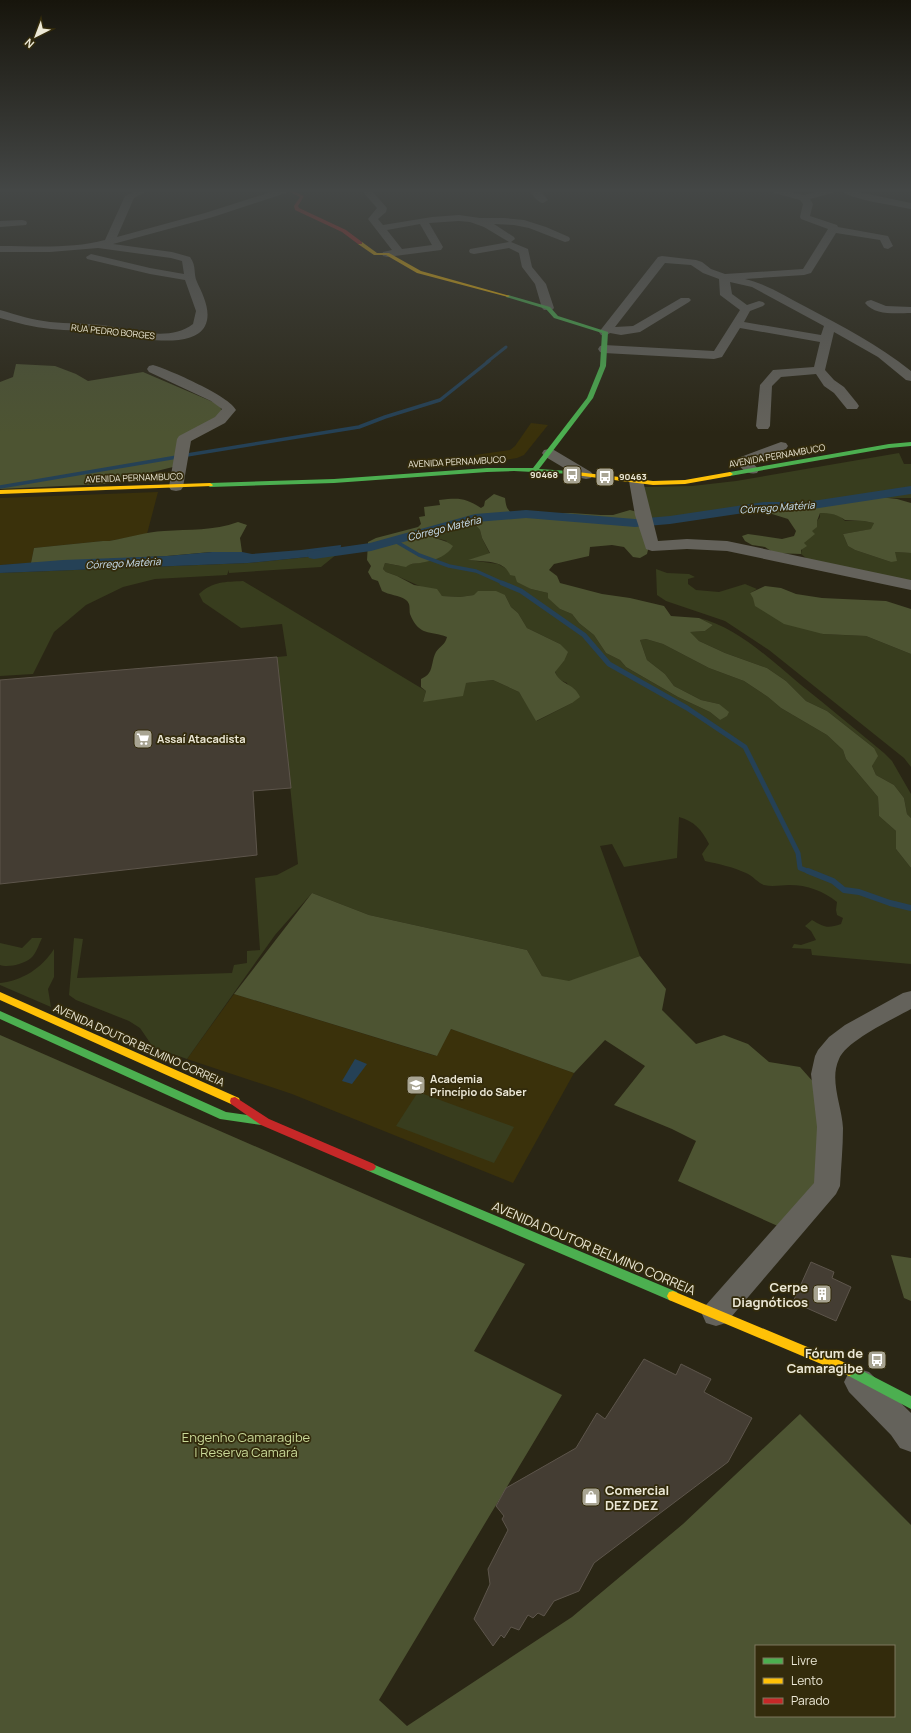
<svg xmlns="http://www.w3.org/2000/svg" width="911" height="1733" font-family="Manrope,sans-serif">
  <rect width="100%" height="100%" fill="#2a2615"/>
  <!-- built -->
  <path fill="#3a310b" d="M531,423L548,425L524,455L517,458L480,464L475,455L510,450L515,446Z
    M158,492L147,534L109,541H103L34,548L31,563L0,565V498Z
    M234,994L436,1056L451,1029L574,1073L513,1183L292,1094L187,1059Z"/>
  <!-- green -->
  <path fill="#383d1e" d="M899,453L904,464H911V498H889L799,507H776L671,523L649,524L643,487L692,486L736,481Z
    M820,513H830L840,516L845,521H864L874,523L872,529L843,534L848,546L855,550L891,562L895,552L911,553V582L810,561L801,554C802,543 813,526 820,517Z
    M470,519L480,530L482,538L490,554L469,560L498,564L507,569L531,589L548,593L560,609L572,614L579,623L594,635L606,653L620,660L626,667L678,697L710,712L720,720L719,704L701,700L674,686L665,674L647,660L640,640L646,639L663,644L709,668L744,681L768,697L781,708L827,735L843,750L846,759L878,797L879,816L896,831V849L911,868V964L812,955L811,949L792,948L794,944L801,945L816,940L811,931L805,926L812,920C824,927 827,929 841,924L843,918L837,915L836,910L837,902C823,891 808,885 789,885C781,885 773,887 764,885C758,883 753,876 746,873C733,867 719,864 705,861L702,854L709,844C702,830 694,821 679,817L677,858L624,867L612,844L600,846L640,956L569,982L542,976L527,950L369,915L312,893L275,935L187,1059L153,1047L140,1028L129,1021L76,1000L69,995L74,938L83,939L77,978L232,973L234,965L247,963V951L260,950L255,878L277,875L298,864L277,657L287,656L282,624L241,628L203,602L199,594C213,581 225,582 243,581L426,691L423,702L466,683L493,680L519,692L537,721L572,703L567,683L558,679L555,671L564,661L560,644L527,628L518,613L511,607L505,595H474L460,597L442,596L397,576L386,572L383,569L385,563L400,566L424,562L447,541L432,537L423,533Z
    M337,554L321,567L229,573V570L227,575L155,579L123,587L86,605L54,632L33,674L0,676V573L248,563Z
    M656,569L667,573L689,574L695,577L688,579V584L696,590L719,592L745,584L757,589L750,593L823,634L866,636L911,654V767L904,758L769,650L725,621L666,601L657,595Z
    M699,618C737,627 771,660 801,685C829,707 856,730 884,753L892,761L911,794V818L907,814L904,798L894,785L876,775L872,766L874,748L827,711L806,701L786,681L767,668L725,653L699,641L689,632L705,631L713,625Z
    M32,938H42C39,944 36,954 31,958C24,964 8,968 0,965V943L22,948Z
    M54,949V977L48,989L51,1007L0,985V983C22,981 42,968 54,949Z
    M418,1092L514,1127L494,1163L396,1126Z"/>
  <!-- forest -->
  <path fill="#4d5432" fill-rule="evenodd" d="M16,364L55,366L76,374L88,381L143,372L220,405L223,418L187,434L173,467L104,484L0,489V382L13,377Z
    M494,494L505,498C506,505 506,509 513,514L571,513L601,515H613L630,510L637,512L649,546L647,554L640,558L633,557L624,547L612,545L590,547L589,556L554,564L549,570L557,576L560,583L602,594L630,598L664,606L671,616L699,618L713,625L705,631L690,632L699,641L725,653L767,668L786,681L806,701L827,711L874,748L878,756L872,766L876,775L894,785L904,798L907,814L911,818V868L896,849V831L879,816L878,797L846,759L843,750L827,735L781,708L768,697L744,681L709,668L663,644L646,639L640,640L647,660L665,674L674,686L701,700L719,704L729,712L727,716L720,720L710,712L678,697L626,667L620,660L606,653L594,635L579,623L572,614L560,609L548,598V593L531,589L517,582L515,576L510,575C504,559 482,562 468,560L490,553L482,538L480,530L470,519L424,533C433,539 445,539 453,546C448,555 436,560 425,562C419,564 411,562 406,567L385,563L383,569L386,572L397,576L414,585L437,589L442,596L460,597L474,595L478,591H496L505,595L511,607L518,613L527,628L560,644L568,652L564,661L555,672C560,685 574,683 580,697L572,703L536,721L519,692L493,680L466,683L463,696L423,702L426,691L421,687V679C424,677 427,676 429,673C433,667 432,659 436,652C440,646 445,645 447,637C430,630 419,637 410,614C409,609 411,604 406,600C399,595 389,595 382,591L378,581L372,579L368,572L371,566L367,560L368,542L376,538L418,527L421,524L419,517L425,516L424,507L440,505L439,500C458,498 464,497 481,508L484,506L485,501Z
    M879,497L897,499L911,503V553L895,552L897,561L891,562L855,550L848,546L843,534L871,529L874,523L864,521L845,520C837,514 830,513 820,513L817,521V527L812,531L815,534L804,543L807,546L801,550V554L774,553L765,547L752,545L745,541L742,536L748,534L782,539L794,536L796,531L788,519L772,514L770,509L776,507H799Z
    M238,522L247,525L240,538L242,552H211L167,556L31,563L34,548L103,541H109C127,538 146,532 164,531C190,529 213,531 238,522Z
    M765,586L781,588L796,594L822,598L886,601L911,609V654L866,636L823,634L784,624L755,606L753,598L750,593Z
    M312,893L369,915L527,950L542,976L569,981L640,956L666,989L662,1010L696,1044L724,1035L748,1044L769,1062L800,1067L816,1085L827,1186L780,1227L678,1181L696,1141L672,1129L614,1105L645,1066L605,1040L574,1073L451,1029L437,1056L234,994Z
    M0,1035L525,1264L474,1351L562,1395L379,1700L407,1726L572,1617L683,1524L800,1414L911,1525V1733H0ZM756,1646H894V1716H756Z
    M891,1255L911,1258V1301L904,1298Z"/>
  <!-- water -->
  <path fill="#254156" d="M341,545L340,552L337,554L248,563L0,573V565L63,560L167,556L212,552H242L252,554L301,550Z
    M355,1059L367,1064L352,1084L342,1081Z"/>
  <g fill="none" stroke-linecap="round" stroke-linejoin="round">
    <!-- stream-far3 -->
    <path stroke="#254156" stroke-width="3" d="M487,362L506,347"/>
    <!-- stream-far2 -->
    <path stroke="#254156" stroke-width="3.5" d="M187,455L359,427L385,417L440,400L489,361
      M0,487L177,457
      M395,541L419,555L449,566L476,571L505,584"/>
    <!-- stream-far1 -->
    <path stroke="#254156" stroke-width="5" d="M502,583L521,591L584,635L609,664L687,708L745,747L798,853L800,868L810,872"/>
    <!-- stream -->
    <path stroke="#254156" stroke-width="6" d="M808,871L833,881L844,890L859,892L890,903L911,908"/>
    <!-- canal -->
    <path fill="#254156" fill-rule="evenodd" d="M911,486V494L806,510H764L670,524L635,527L526,518L476,522L371,551L314,559L309,558L307,555L309,552L314,551L370,543L475,514L526,510L635,519L670,516L764,502H806Z"/>
  </g>
  <!-- building -->
  <path fill="#443d33" stroke="#5d554b" d="M277,657L291,788L253,791L257,855L0,884V680Z
    M811,1262L834,1272L832,1278L851,1287L836,1321L793,1302Z
    M644,1359L676,1375L681,1364L711,1379L704,1392L752,1418L728,1462L594,1563L579,1591L554,1601L544,1616L538,1613L533,1618L528,1615L519,1630L511,1627L504,1638L501,1635L493,1646L474,1619L490,1584L488,1569L508,1530L502,1519L504,1516L496,1506L506,1488L576,1448L597,1413L605,1419Z"/>
  <g fill="none" stroke-linecap="round" stroke-linejoin="round">
    <!-- street -->
    <path fill="#64625b" fill-rule="evenodd" d="M135,191H147L134,198L117,237L205,213L274,191H288L286,193L213,217L113,244L172,252L190,257C197,267 193,273 197,282C203,295 212,312 205,326C192,352 125,336 102,333C85,330 68,331 51,329C33,327 17,323 0,318V310C17,315 33,320 50,322C68,324 85,323 102,325C130,329 169,343 193,324L196,311L185,280L150,274L87,259L86,257L91,254L150,268L184,274L182,261L171,258L98,248L50,252H0V246C34,246 72,249 105,240L125,196Z
      M362,191H372L387,208L386,212L378,219L383,225L432,217L459,215L480,218H504L524,220L546,227L569,237L570,239L569,241L565,242L529,228L514,225L494,224L514,237L515,239L511,242L528,249L532,267L546,284L554,308L552,310H544L542,308L535,284L522,267L519,253L509,248L474,254L470,253L469,251L470,249L509,242L484,227L470,222L459,221L429,223L443,247L441,250L387,257L383,256L382,254L383,252L392,250L368,219L377,208ZM420,224L432,245L402,249L387,230Z
      M531,191H541L548,200L543,203C538,202 532,196 531,191Z
      M772,191H787L804,195L820,191H834L832,193L810,199L813,204L810,216L837,225L838,227L888,236L893,246L888,249L884,248L880,240L836,233L811,273L804,275L745,279C767,284 786,297 806,307C844,327 877,344 911,371V381L906,380L878,357L834,332L825,370L834,380L844,387L857,403L859,406L857,409H847L834,393L824,386L816,374L781,377L772,386L770,426L768,429H758L756,426L760,385L773,370L814,367L820,342L740,328L722,357L714,359L604,353L600,352L598,349L600,346L604,345L714,351L740,310L720,295L719,279L703,273L691,265L665,263L615,327L633,326L681,298H689L691,300L689,302L640,332L621,335L610,333L605,336L601,335L599,332L658,257L662,256L696,260L702,262L711,269L725,274L803,269L828,229L801,219L800,217L803,204L800,200L774,193ZM730,282L752,287L824,326L821,335L744,322L750,311L763,306L765,304L763,302L759,301L747,305L732,294Z
      M841,191H854L911,203V209C897,206 849,199 841,191Z
      M22,220L26,221L27,223L26,225L0,227V221Z
      M871,300L886,306L911,307V313C897,313 875,316 865,303L867,301Z
      M153,365C168,369 231,397 236,410L225,423L191,441L183,487L181,490L176,491L171,490L169,487L177,439L179,436L215,417L222,409L211,401L149,372L147,369L149,366Z
      M781,442L786,443L788,446L786,449L752,462L759,470L757,473C747,475 741,469 736,461L738,458Z
      M549,449L554,450L591,472L593,475L591,478L586,479L581,478L544,456L542,453L544,450Z
      M636,477L641,478L643,481L658,541L687,539L727,541L911,580V590L727,551L687,549L652,551L646,549L635,515L629,481L631,478Z
      M911,991V1009C893,1019 846,1041 839,1059C829,1080 842,1106 843,1128C843,1147 841,1167 840,1186L836,1194L726,1323L716,1326L706,1323L702,1314L706,1305L814,1183L817,1127L811,1074L815,1056L818,1050L829,1037L845,1025L903,993Z
      M859,1369L869,1372L911,1413V1452L900,1448L891,1435L849,1392L844,1382L849,1372Z"/>
    <!-- fast -->
    <path fill="#4caf50" fill-rule="evenodd" d="M508,295L550,307L558,316L608,332L606,366L593,398L539,469L569,471L572,473L571,474L514,471L487,472L334,483L210,487L207,485L210,483L334,479L487,468H533L587,398L600,366L602,333L554,318L546,309L506,297V296Z
      M911,442V446L889,448L730,476L727,474L730,472L889,444Z
      M0,1011L226,1112L261,1117L265,1118L266,1121L265,1124L261,1125L220,1119L0,1019Z
      M370,1163L677,1292L679,1296L677,1300L673,1301L669,1300L366,1170L364,1167L366,1164Z
      M849,1364L911,1396V1409L845,1374L843,1370L845,1366Z"/>
    <!-- slow -->
    <path fill="#ffc107" fill-rule="evenodd" d="M358,242H362L377,253H389L421,271L510,296L508,297L417,273L386,255H374L358,244Z
      M569,471L653,481L685,480L730,472L733,474L730,476L685,484L653,485L567,474L566,473Z
      M210,483L213,485L212,486L0,494V490Z
      M0,992L239,1098L240,1101L239,1104L235,1105L231,1104L0,1000Z
      M673,1291L853,1366L855,1370L853,1374L849,1376L845,1374L669,1300L667,1296L669,1292Z"/>
    <!-- jam -->
    <path fill="#c62828" fill-rule="evenodd" d="M288,191H293L304,196L298,206L299,208L346,230L362,242V244H358L342,232L295,210L294,206L300,197Z
      M235,1097L269,1119L374,1164L376,1167L374,1170L370,1171L366,1170L261,1125L231,1104L230,1101L231,1098Z"/>
  </g>
  <!-- sky -->
  <linearGradient id="sky" x2="0" y2="1"><stop stop-color="#17150c"/><stop offset="0.44" stop-color="#444746"/><stop offset="1" stop-color="#444746" stop-opacity="0"/></linearGradient>
  <rect width="911" height="433" fill="url(#sky)"/>
  <!-- icons -->
  <defs>
    <g id="bus-square" transform="scale(1)"><rect x="-9" y="-9" width="18" height="18" rx="4" fill="#a8a492" stroke="#332b0c"/><path d="M-5-6H5V4H4V6H2V4H-2V6H-4V4H-5ZM-3.5-4V0h7V-4ZM-3.5 1.2v1.5H-2V1.2ZM2 1.2v1.5H3.5V1.2Z" fill="#fff"/></g>
    <g id="supermarket-square" transform="scale(1)"><rect x="-9" y="-9" width="18" height="18" rx="4" fill="#a8a492" stroke="#332b0c"/><path d="M-6-5.5h2.5l.6 2H6L4.5 2H-2.5L-4.4-4H-6ZM-1.5 3.2a1.3 1.3 0 1 0 .1 0ZM3 3.2a1.3 1.3 0 1 0 .1 0Z" fill="#fff"/></g>
    <g id="university-square" transform="scale(1)"><rect x="-9" y="-9" width="18" height="18" rx="4" fill="#a8a492" stroke="#332b0c"/><path d="M0-5L7-2L0 1L-7-2ZM-4 1L0 2.5L4 1V4Q0 6-4 4Z" fill="#fff"/></g>
    <g id="building-square" transform="scale(1)"><rect x="-9" y="-9" width="18" height="18" rx="4" fill="#a8a492" stroke="#332b0c"/><path d="M-4-6H4V6H1V3H-1V6H-4ZM-2.5-4.3h1.7v1.8h-1.7ZM.8-4.3h1.7v1.8H.8ZM-2.5-1h1.7V.8h-1.7ZM.8-1h1.7V.8H.8Z" fill="#fff"/></g>
    <g id="shop-square" transform="scale(1)"><rect x="-9" y="-9" width="18" height="18" rx="4" fill="#a8a492" stroke="#332b0c"/><path d="M-5-2.5h2.3a2.7 3.5 0 0 1 5.4 0H5L5.5 6h-11ZM-1.5-2.5h3a1.5 2.3 0 0 0-3 0Z" fill="#fff"/></g>
  </defs>
  <g fill-rule="evenodd">
    <use href="#bus-square" x="572" y="475"/>
    <use href="#bus-square" x="605" y="477"/>
    <use href="#supermarket-square" x="143" y="739"/>
    <use href="#university-square" x="416" y="1085"/>
    <use href="#building-square" x="822" y="1294"/>
    <use href="#bus-square" x="877" y="1360"/>
    <use href="#shop-square" x="591" y="1497"/>
  </g>
  <g text-anchor="middle" stroke-width="3.5" stroke-linejoin="round" paint-order="stroke">
    <!-- far-street labels -->
    <g font-size="9" fill="#ece8d6" stroke="#332b0c">
      <text transform="translate(113 332) rotate(6)" y="3">RUA PEDRO BORGES</text>
      <text transform="translate(777 456) rotate(-10)" y="3">AVENIDA PERNAMBUCO</text>
      <text transform="translate(457 462) rotate(-3)" y="3">AVENIDA PERNAMBUCO</text>
      <text transform="translate(134 478) rotate(-2)" y="3">AVENIDA PERNAMBUCO</text>
    </g>
    <!-- far-poi labels -->
    <g font-size="9" font-weight="bold" fill="#ece8d6" stroke="#332b0c" text-anchor="end">
      <text x="558" y="478">90468</text>
      <text x="619" y="480" text-anchor="start">90463</text>
    </g>
    <!-- far-water labels -->
    <g font-size="10" font-style="italic" fill="#cee5f7" stroke="#332b0c">
      <text transform="translate(777 507) rotate(-4)" y="4">Córrego Matéria</text>
      <text transform="translate(444 528) rotate(-14)" y="4">Córrego Matéria</text>
      <text transform="translate(123 563) rotate(-3)" y="4">Córrego Matéria</text>
    </g>
    <!-- poi labels -->
    <g font-size="11" font-weight="bold" fill="#ece8d6" stroke="#332b0c" text-anchor="start">
      <text x="157" y="743">Assaí Atacadista</text>
      <text x="430" y="1083">Academia<tspan x="430" dy="13">Princípio do Saber</tspan></text>
    </g>
    <!-- street labels -->
    <g font-size="11" fill="#ece8d6" stroke="#332b0c">
      <text transform="translate(139 1045) rotate(24)" y="4">AVENIDA DOUTOR BELMINO CORREIA</text>
    </g>
    <!-- near-street labels -->
    <g font-size="13" fill="#ece8d6" stroke="#332b0c">
      <text transform="translate(594 1248) rotate(23)" y="5">AVENIDA DOUTOR BELMINO CORREIA</text>
    </g>
    <!-- near-poi labels -->
    <g font-size="13" font-weight="bold" fill="#ece8d6" stroke="#332b0c" text-anchor="end">
      <text x="808" y="1292">Cerpe<tspan x="808" dy="15">Diagnóticos</tspan></text>
      <text x="863" y="1358">Fórum de<tspan x="863" dy="15">Camaragibe</tspan></text>
      <text x="605" y="1495" text-anchor="start">Comercial<tspan x="605" dy="15">DEZ DEZ</tspan></text>
    </g>
    <!-- near-park labels -->
    <g font-size="13" fill="#c9d998" stroke="#332b0c">
      <text x="246" y="1442">Engenho Camaragibe<tspan x="246" dy="15">| Reserva Camará</tspan></text>
    </g>
  </g>
  <!-- legend -->
  <rect x="755" y="1645" width="140" height="72" fill="#332b0c" stroke="#7d775d"/>
  <rect x="763" y="1658" width="20" height="6" fill="#4caf50" stroke="#7d775d"/>
  <text x="791" y="1665" font-size="12" fill="#ece8d6">Livre</text>
  <rect x="763" y="1678" width="20" height="6" fill="#ffc107" stroke="#7d775d"/>
  <text x="791" y="1685" font-size="12" fill="#ece8d6">Lento</text>
  <rect x="763" y="1698" width="20" height="6" fill="#c62828" stroke="#7d775d"/>
  <text x="791" y="1705" font-size="12" fill="#ece8d6">Parado</text>
  <!-- north arrow -->
  <g transform="translate(36 36) rotate(222)" stroke="#332b0c" stroke-width="3" paint-order="stroke">
  <path d="M0-3L7 15L0 10L-7 15Z" fill="#ece8d6"/>
  <text y="-6" font-size="11" font-weight="bold" text-anchor="middle" fill="#ece8d6">N</text>
  </g>
</svg>
